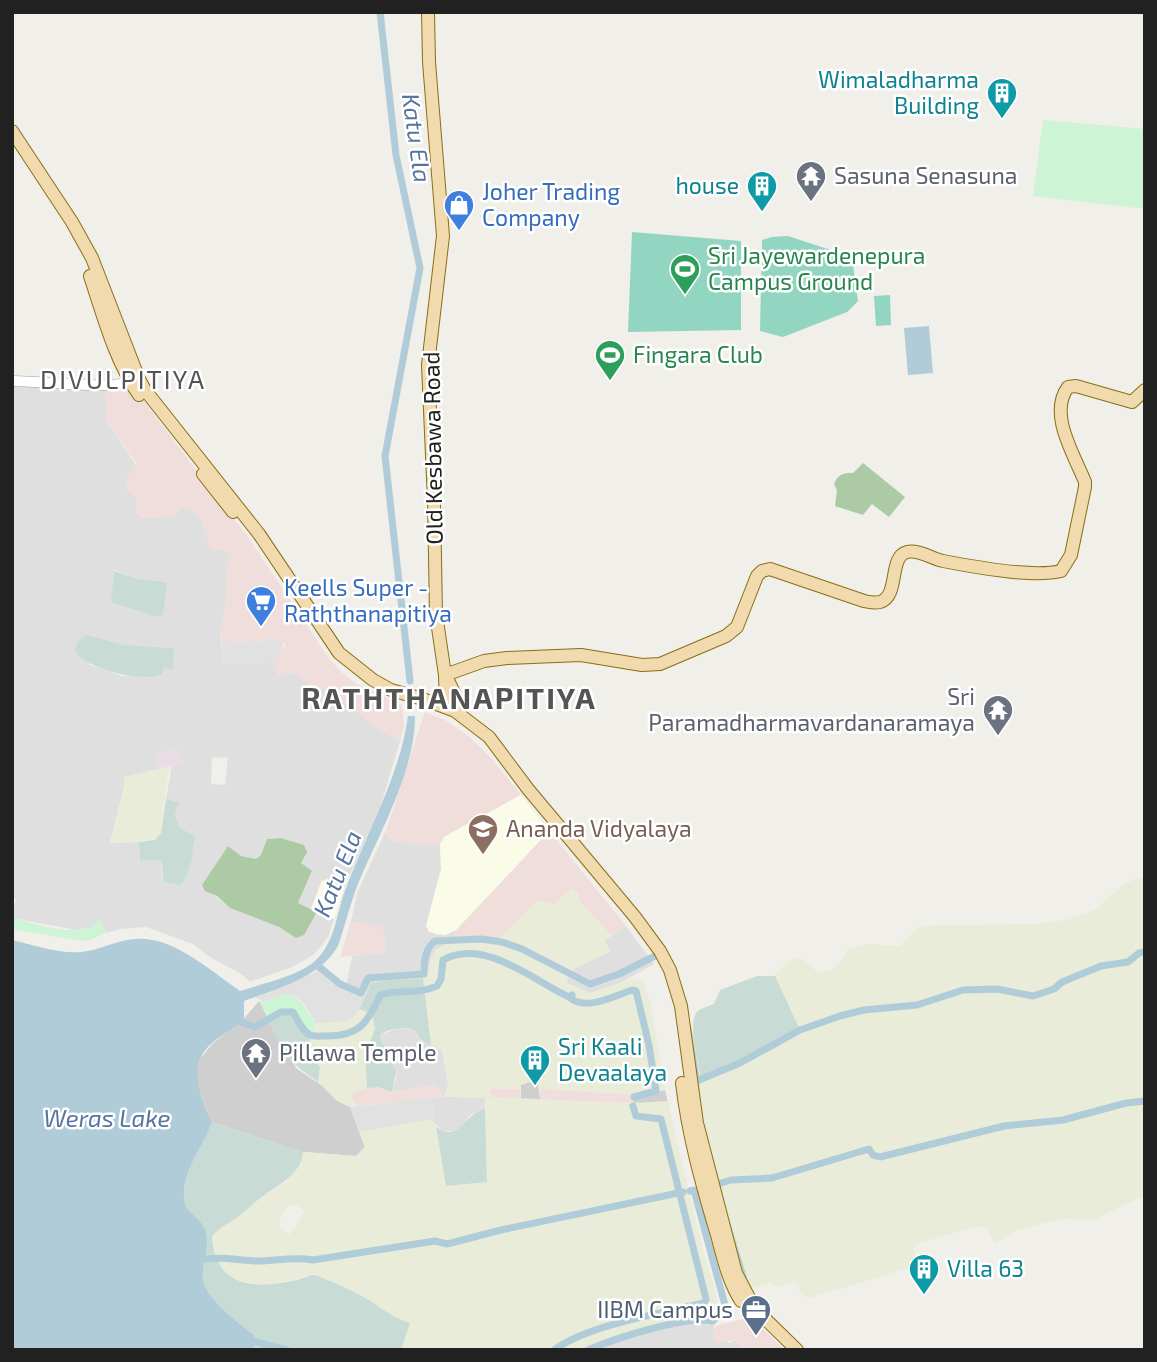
<svg xmlns="http://www.w3.org/2000/svg" width="1157" height="1362" font-family="'Exo 2',sans-serif">
  <rect width="100%" height="100%" fill="#f0efe9"/>
  <!-- residential -->
  <path fill="#dfdfdf" fill-rule="evenodd" d="M12,381L105,385L107,422L171,517L183,508H192L202,523L211,549L229,551L226,601L220,632L224,664L273,663L279,676L295,672L308,684L333,695L379,729L400,741L379,811L344,887L322,881L311,909L298,903L312,872L301,863L304,845L281,838L267,839L261,855L256,859L241,856L228,846L202,885L230,908L279,927L296,938L304,934L317,912L334,919L328,937L320,947L313,955L292,967L250,982L243,975L208,956L193,944L146,927L121,929L106,933L100,920L93,927L76,930L12,918L16,899L12,897ZM114,570L139,579L167,582L163,607L157,617L112,602ZM87,635L125,645L174,648L173,668H164L144,675L122,676L90,665ZM177,749L183,763L172,766L166,799L179,802L175,814L180,828L190,835L192,856L189,869L162,877L161,860L140,861L139,842L110,843L125,783L124,777L163,768L157,764V753ZM228,757L225,785L211,784L212,758Z
    M386,831L389,839L407,844H440L441,869L426,926L436,935H445L456,930L452,943L446,944L431,959L427,975L423,979L377,981L371,983L365,995L346,987L352,956L385,953L386,939L382,932L363,924L351,921L358,891Z
    M626,926L654,964L622,982L597,992L590,993L566,983L573,969L609,952L605,940Z
    M398,1028L413,1029L417,1035L442,1050L450,1096L485,1098V1109L470,1115L463,1127L454,1131H442L433,1121L432,1098L443,1097L436,1085L392,1092L396,1078L394,1065L383,1045L380,1035Z
    M708,1313L715,1323L713,1329L728,1343L736,1340L744,1350H575L604,1339Z"/>
  <!-- commercial -->
  <path fill="#efdedb" d="M130,383L250,540L328,657L340,671L355,683L402,705L404,726L400,741L379,729L333,695L308,684L295,672L279,676L273,663L285,645L284,641L222,642L220,632L226,601L229,551L211,549L202,523L192,508H183L172,517L142,518L136,513V498L127,491L126,478L137,464L107,422L105,385Z
    M425,712L445,720L468,736L489,756L521,795L444,837L440,844H407L389,839L386,831Z
    M549,831L626,926L611,935L581,903L577,892L564,895L555,904L538,901L493,945L478,943H452L456,930Z
    M351,921L381,926L386,939L385,953L340,957Z
    M436,1084L443,1097L356,1106L352,1097L354,1092L372,1086L392,1092Z
    M493,1088L520,1089L521,1099L491,1098L489,1092L490,1089Z
    M540,1089L626,1093L637,1095L634,1097L633,1103L540,1100Z
    M751,1317L766,1332L785,1350H744L735,1340L716,1343L713,1332L716,1326Z"/>
  <!-- industrial -->
  <path fill="#e9dce5" d="M177,749L184,764L163,768L157,764V753Z"/>
  <!-- education -->
  <path fill="#fafce7" d="M521,795L549,831L456,930L445,935L429,932L426,926L441,869L440,844L444,837Z
    M322,880L344,887L334,919L311,909Z"/>
  <!-- religious -->
  <path fill="#cfcfcf" d="M259,1001L296,1068L328,1090L336,1100L350,1107L365,1147L356,1156L303,1152L212,1122L197,1086V1069L200,1059L213,1043L241,1022Z
    M530,1081L538,1083L540,1100L521,1099V1085Z
    M665,1090L671,1118L633,1106L634,1097L637,1095Z"/>
  <!-- farmland -->
  <path fill="#e9ecd8" fill-rule="evenodd" d="M172,766L168,774L161,833L155,840L110,843L125,783L123,777Z
    M1145,876V1195L1095,1219L1079,1221L1065,1218L1032,1226L1018,1230L994,1244L986,1226L973,1227L919,1243L914,1248L917,1265L810,1298L802,1295L797,1284L792,1282L778,1287L770,1283L749,1289L701,1127L697,1090L699,1080L740,1063L800,1030L775,976L787,963L797,958L803,959L817,972L833,970L848,950L866,944L900,946L919,926L1036,924L1066,920L1095,910L1124,884Z
    M571,888L577,892L581,903L611,935L605,940L610,952L574,969L566,983L590,993L632,979H637L644,983L650,1001L665,1090L637,1095L552,1090L540,1089L538,1083L533,1081L521,1085L520,1089H490L491,1097L633,1103L667,1101L705,1258L715,1288L717,1304L715,1308L708,1313L604,1339L575,1350H401L409,1323L395,1319L363,1297L314,1274L275,1284H254L229,1277L218,1264L212,1237L217,1230L237,1218L262,1196L285,1183L303,1158V1152L356,1156L365,1147L359,1132L428,1120L433,1121L436,1127L446,1186L487,1182L485,1098L443,1097L448,1086L445,1062L442,1050L431,1045L423,979L427,975L435,950L444,945L462,942L493,945L538,900L555,904ZM289,1205H296L305,1211L289,1235L279,1226V1221Z
    M359,1009L372,1014L375,1029L365,1055L367,1088L354,1092L352,1097L356,1106L350,1107L336,1100L318,1082L320,1067L307,1049L316,1023L354,1018Z"/>
  <!-- forest -->
  <path fill="#accaa4" d="M863,463L905,497L889,517L872,504L863,515L835,506L837,490L834,484C838,474 843,473 853,473Z
    M281,838L304,845L307,852L301,863L312,871L298,903L317,912L304,935L296,938L279,927L230,908L217,896L205,891L202,885L228,846L241,856L256,859L261,855L267,839Z"/>
  <!-- wetland -->
  <path fill="#c8dcd5" d="M114,571L139,579L167,582L163,615L157,617L111,602Z
    M87,635L125,645L174,648L173,669L164,668L162,674C144,683 87,670 75,651L77,642Z
    M166,799L179,802L175,814L180,828L196,837C191,846 194,852 191,862C189,870 186,878 181,885L164,882L161,860L140,861L139,842L155,840L161,833Z
    M757,976H775L800,1030L740,1063L699,1080L700,1074C698,1061 687,1020 698,1011C702,1008 709,1006 714,1004L720,990Z
    M423,979L431,1045L422,1040L413,1029C402,1027 390,1028 380,1035L381,1040L396,1071L392,1092L377,1087L367,1088L365,1054L375,1029L372,1014L359,1009L371,983L386,980Z
    M281,1012H293L302,1028L311,1036L308,1049L320,1067L318,1082C287,1059 284,1059 269,1021Z
    M485,1109L487,1182L446,1186L436,1127C460,1144 464,1113 485,1109Z
    M212,1122L303,1152C302,1175 275,1186 259,1199C252,1204 245,1212 238,1217C228,1224 219,1227 212,1237C216,1289 256,1289 297,1280C305,1278 311,1273 318,1276C333,1282 349,1289 362,1296C379,1306 391,1317 410,1323L401,1350H254V1335C240,1324 205,1298 203,1280C201,1265 210,1249 206,1232C201,1214 182,1216 184,1191C186,1166 204,1145 212,1122Z"/>
  <!-- park -->
  <path fill="#cdf4d4" d="M1043,120L1145,129V209L1033,196Z
    M12,918C34,923 85,942 99,919L106,933L90,940L81,941L12,929Z
    M285,994C307,999 303,1010 316,1023L311,1036L302,1028L293,1012H281L269,1021L259,1001L265,1002Z"/>
  <!-- pitch -->
  <path fill="#92d5c1" d="M632,232L741,241V330L628,332Z
    M788,236L852,257L858,301L847,312L783,337L760,331L762,240L772,237Z
    M890,295L891,325L876,326L874,296Z"/>
  <!-- parking -->
  <path fill="#e1e1e1" d="M284,641L280,655L273,663L224,664L222,642Z
    M320,968L340,984L365,995L354,1018L347,1021L316,1023L303,1002L295,996L285,994L265,1002L256,998L255,996L314,973Z
    M432,1098L433,1121L428,1120L359,1132L350,1107Z"/>
  <!-- water -->
  <path fill="#b0ccd8" d="M929,326L933,373L908,375L904,328Z
    M408,716H415C415,774 377,836 356,889C349,908 344,928 338,946C319,979 277,988 244,1001V1019C235,1029 223,1034 213,1042C185,1066 200,1095 212,1122C204,1145 186,1166 184,1191C182,1216 201,1214 206,1232C210,1250 201,1265 203,1280C206,1299 240,1324 254,1335V1350H12V940C35,945 64,956 88,951C109,947 122,937 146,939C179,942 214,973 240,991C261,984 299,976 315,961C336,942 336,913 346,888C367,832 400,776 408,716Z"/>
  <g fill="none" stroke-linecap="round" stroke-linejoin="round">
    <!-- stream -->
    <path stroke="#b0ccd8" stroke-width="2" d="M690,1025L699,1080L698,1085
      M728,1219L746,1278"/>
    <!-- canal -->
    <path stroke="#b0ccd8" stroke-width="7" d="M380,12L396,155L420,268L385,456L410,681
      M317,965L340,984L361,993L368,978L424,974C424,962 425,948 435,941L482,939L502,942L522,949L590,984L619,974L661,953
      M569,997C585,1012 614,996 632,990L636,991L649,1045L656,1091L634,1097
      M241,1022L255,1027L281,1012H293C298,1020 302,1031 310,1035C315,1037 322,1036 327,1036C360,1036 368,1022 380,995C399,988 414,996 437,986L441,979L443,960C484,937 534,981 569,997L572,995
      M699,1080L740,1063L800,1030L840,1016L864,1010L917,1005L963,990L997,989L1033,996L1054,989L1062,982L1101,966L1128,962L1139,953L1145,952
      M718,1184L731,1180L772,1178L869,1149L873,1155L880,1157L1004,1126L1063,1120L1126,1103L1145,1101
      M207,1259C225,1256 240,1261 257,1261C277,1261 294,1256 313,1260L435,1241L447,1244L501,1230L683,1192
      M256,1342L287,1350
      M554,1350C590,1324 660,1314 704,1303L706,1299L661,1119L636,1116L633,1106
      M589,1350C615,1338 687,1315 713,1321L722,1313L725,1305L694,1190L690,1191"/>
    <!-- tertiary casing -->
    <g stroke="#a2a2a2" stroke-width="11">
      <path id="tertiary" d="M12,381C43,381 112,391 137,380"/>
    </g>
    <!-- primary casing -->
    <g stroke="#8b6e14" stroke-width="14">
      <path id="primary" d="M428,12L429,62L443,236L428,365L434,501L436,614L445,675L446,707
        M12,131L72,222L92,258L139,379L145,390L259,534L339,653L373,680L391,690L423,699L455,711L489,737L528,789L635,917L660,951L670,970L681,1006L697,1123L736,1273L755,1309L797,1350
        M90,276C103,315 115,361 139,395
        M203,474L233,512
        M445,675L484,661L507,658L581,655L642,665L660,664L726,636L737,627L757,576L762,571L770,569L864,601C868,602 875,603 880,602C900,596 888,557 907,552C918,549 933,559 943,561C974,567 1033,578 1061,571L1071,555L1085,487V482C1074,454 1048,414 1068,387L1076,386L1132,402L1145,390
        M447,678L456,697L455,711
        M682,1083C688,1135 702,1185 717,1235C723,1257 728,1281 741,1301"/>
    </g>
    <!-- tertiary -->
    <use href="#tertiary" stroke="#fff" stroke-width="10"/>
    <!-- primary -->
    <use href="#primary" stroke="#f1daae" stroke-width="12"/>
  </g>
  <!-- icons -->
  <defs>
    <g id="building-pin" transform="scale(1.575)"><path d="M0 17L-7.5 6A9.5 9.5 0 1 1 7.5 6Z" fill="#0f9aa8" stroke="#fff"/><path d="M-4-6H4V6H1V3H-1V6H-4ZM-2.5-4.3h1.7v1.8h-1.7ZM.8-4.3h1.7v1.8H.8ZM-2.5-1h1.7V.8h-1.7ZM.8-1h1.7V.8H.8Z" fill="#fff"/></g>
    <g id="temple-pin" transform="scale(1.575)"><path d="M0 17L-7.5 6A9.5 9.5 0 1 1 7.5 6Z" fill="#6b7280" stroke="#fff"/><path d="M0-6L5-2H3V0L6.5 2.5H4V6H1.5V3h-3V6H-4V2.5H-6.5L-3 0V-2H-5Z" fill="#fff"/></g>
    <g id="shop-pin" transform="scale(1.575)"><path d="M0 17L-7.5 6A9.5 9.5 0 1 1 7.5 6Z" fill="#3f7fe0" stroke="#fff"/><path d="M-5-2.5h2.3a2.7 3.5 0 0 1 5.4 0H5L5.5 6h-11ZM-1.5-2.5h3a1.5 2.3 0 0 0-3 0Z" fill="#fff"/></g>
    <g id="stadium-pin" transform="scale(1.575)"><path d="M0 17L-7.5 6A9.5 9.5 0 1 1 7.5 6Z" fill="#2e9e5b" stroke="#fff"/><path d="M0-5a6.5 5 0 1 0 0 10a6.5 5 0 1 0 0-10ZM-3.5-1.8h7v3.6h-7Z" fill="#fff"/></g>
    <g id="supermarket-pin" transform="scale(1.575)"><path d="M0 17L-7.5 6A9.5 9.5 0 1 1 7.5 6Z" fill="#3f7fe0" stroke="#fff"/><path d="M-6-5.5h2.5l.6 2H6L4.5 2H-2.5L-4.4-4H-6ZM-1.5 3.2a1.3 1.3 0 1 0 .1 0ZM3 3.2a1.3 1.3 0 1 0 .1 0Z" fill="#fff"/></g>
    <g id="school-pin" transform="scale(1.575)"><path d="M0 17L-7.5 6A9.5 9.5 0 1 1 7.5 6Z" fill="#8d6e63" stroke="#fff"/><path d="M0-5L7-2L0 1L-7-2ZM-4 1L0 2.5L4 1V4Q0 6-4 4Z" fill="#fff"/></g>
    <g id="office-pin" transform="scale(1.575)"><path d="M0 17L-7.5 6A9.5 9.5 0 1 1 7.5 6Z" fill="#5c6f8a" stroke="#fff"/><path d="M-6-3h4V-5.5h4V-3h4V5H-6ZM-1-4.5V-3h2v-1.5ZM-6 0V1H6V0Z" fill="#fff"/></g>
  </defs>
  <g fill-rule="evenodd">
    <use href="#building-pin" x="1002" y="93"/>
    <use href="#temple-pin" x="811" y="176"/>
    <use href="#building-pin" x="762" y="186"/>
    <use href="#shop-pin" x="459" y="205"/>
    <use href="#stadium-pin" x="685" y="269"/>
    <use href="#stadium-pin" x="610" y="355"/>
    <use href="#supermarket-pin" x="261" y="601"/>
    <use href="#temple-pin" x="998" y="710"/>
    <use href="#school-pin" x="483" y="829"/>
    <use href="#temple-pin" x="256" y="1053"/>
    <use href="#building-pin" x="535" y="1060"/>
    <use href="#building-pin" x="924" y="1269"/>
    <use href="#office-pin" x="756" y="1310"/>
  </g>
  <g text-anchor="middle" stroke-width="5" stroke-linejoin="round" paint-order="stroke">
    <!-- culture labels -->
    <g font-size="23" fill="#0d838f" stroke="#fff" text-anchor="end">
      <text x="979" y="88">Wimaladharma<tspan x="979" dy="26">Building</tspan></text>
      <text x="739" y="194">house</text>
      <text x="558" y="1055" text-anchor="start">Sri Kaali<tspan x="558" dy="26">Devaalaya</tspan></text>
      <text x="947" y="1277" text-anchor="start">Villa 63</text>
    </g>
    <!-- worship labels -->
    <g font-size="23" fill="#5b616d" stroke="#fff" text-anchor="start">
      <text x="834" y="184">Sasuna Senasuna</text>
      <text x="975" y="705" text-anchor="end">Sri<tspan x="975" dy="26">Paramadharmavardanaramaya</tspan></text>
      <text x="279" y="1061">Pillawa Temple</text>
    </g>
    <!-- shop labels -->
    <g font-size="23" fill="#366cbe" stroke="#fff" text-anchor="start">
      <text x="482" y="200">Joher Trading<tspan x="482" dy="26">Company</tspan></text>
      <text x="284" y="596">Keells Super -<tspan x="284" dy="26">Raththanapitiya</tspan></text>
    </g>
    <!-- leisure labels -->
    <g font-size="23" fill="#27864d" stroke="#fff" text-anchor="start">
      <text x="708" y="264">Sri Jayewardenepura<tspan x="708" dy="26">Campus Ground</tspan></text>
      <text x="633" y="363">Fingara Club</text>
    </g>
    <!-- street labels -->
    <g font-size="23" fill="#212121" stroke="#fff">
      <text transform="translate(433 448) rotate(-91)" y="8">Old Kesbawa Road</text>
    </g>
    <!-- education labels -->
    <g font-size="23" fill="#785e54" stroke="#fff" text-anchor="start">
      <text x="506" y="837">Ananda Vidyalaya</text>
    </g>
    <!-- service labels -->
    <g font-size="23" fill="#4e5e75" stroke="#fff" text-anchor="end">
      <text x="733" y="1318">IIBM Campus</text>
    </g>
    <!-- water labels -->
    <g font-size="24" font-style="italic" fill="#55749f" stroke="#fff">
      <text transform="translate(416 138) rotate(82)" y="8">Katu Ela</text>
      <text transform="translate(338 874) rotate(-68)" y="8">Katu Ela</text>
      <text x="107" y="1127">Weras Lake</text>
    </g>
    <!-- quarter labels -->
    <g font-size="26" letter-spacing="2" fill="#545454" stroke="#fff">
      <text x="123" y="389">DIVULPITIYA</text>
    </g>
    <!-- district labels -->
    <g font-size="30" font-weight="bold" letter-spacing="2" fill="#545454" stroke="#fff">
      <text x="449" y="709">RATHTHANAPITIYA</text>
    </g>
  </g>
  <!-- border -->
  <rect width="1157" height="1362" fill="none" stroke="#212121" stroke-width="28"/>
</svg>
